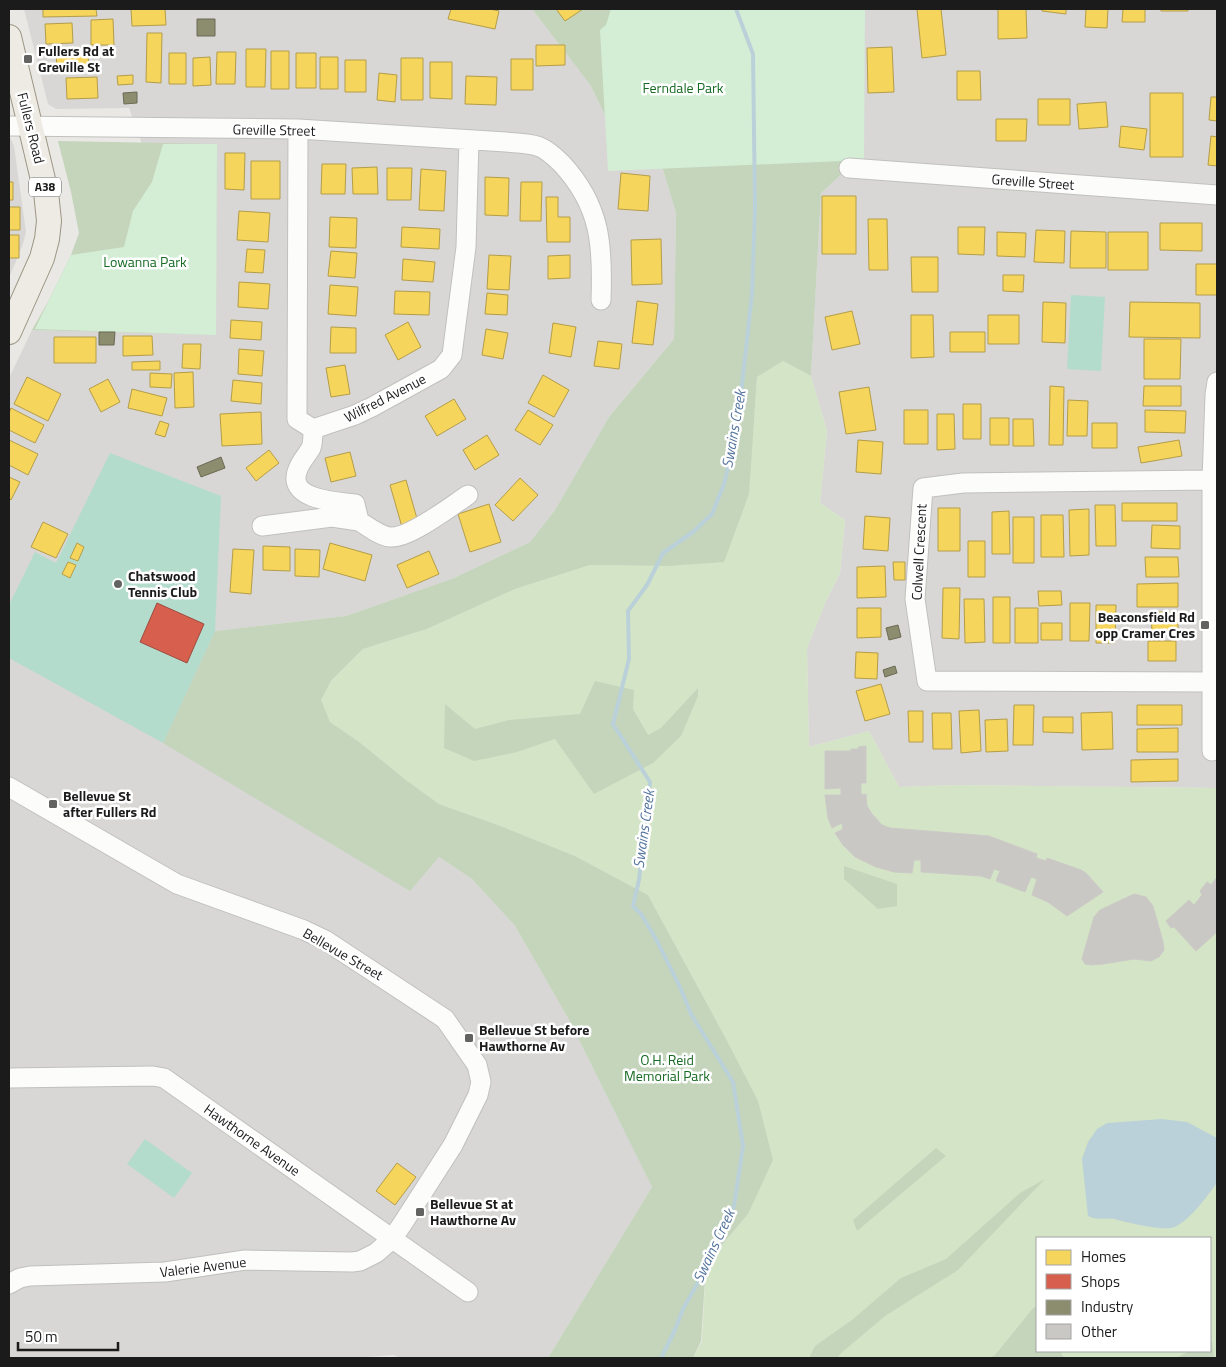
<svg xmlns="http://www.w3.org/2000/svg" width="1226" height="1367" font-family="'Titillium Web',sans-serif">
  <rect width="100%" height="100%" fill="#e9e8e4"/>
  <!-- residential -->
  <path fill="#d8d7d5" d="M24,9H532L591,86L621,149L661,163L676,213L674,339L609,417L555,510L530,542L454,578L346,616L215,631L410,890L439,857L472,879L515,926L568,1018L652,1187L548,1358H400L394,1355L353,1358H9V378L32,330L216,335L217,144H142L129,108L56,109L48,104Z
    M856,9H1217V788L957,785L899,787L869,731L809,747L807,648L826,601L840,573L845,520L820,503L827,431L811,376L821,193L856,161Z
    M9,135L14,146L26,232L23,244L9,278Z"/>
  <!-- grass -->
  <path fill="#d4e4c6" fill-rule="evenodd" d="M783,361L811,376L827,431L820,503L845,520L840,573L826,601L807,648L809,747L869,731L899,787L957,785L1217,788V1358H693L702,1341L706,1264L748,1214L724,1035L648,895L575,856L498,825L439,804L406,780L358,741L330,722L320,700L331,681L363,649L427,629L515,589L590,565L668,566L754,416L757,377ZM1037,1238H1210V1351H1037Z"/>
  <!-- forest -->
  <path fill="#c4d5bc" d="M532,9H856V161L821,193L811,376L783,361L757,377L749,494L724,562L668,566L590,565L515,589L427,629L363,649L331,681L321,700L330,722L358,741L406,780L439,804L498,825L575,856L648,895L724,1035L758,1101L773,1160L748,1214L706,1264L701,1341L693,1358H548L652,1187L568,1018L515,926L472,879L439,857L410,891L163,743L215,631L346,616L454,578L530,542L555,510L609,417L674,339L676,213L661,163L621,149L591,86Z
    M58,141L217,144L216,335L32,330L49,300L71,255L79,233L71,192Z
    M595,681L634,690L633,709L648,735L661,728L698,688V696L681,736L653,763L594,794L555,739L517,752L474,761L444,748L445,704L475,729L509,720L580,714Z
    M844,866L897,884V906L878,909L844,879Z
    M936,1148L946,1156L857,1231L853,1220Z
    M1045,1179L958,1270L885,1316L840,1354L838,1358H809L815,1346L852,1320L901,1278L946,1259L1020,1193Z
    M1034,1307L1037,1308V1351H1060L1064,1358H989L995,1355Z
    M1210,1342H1212L1214,1357L1176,1358L1190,1351H1210Z"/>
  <!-- park -->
  <path fill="#d4eed6" d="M611,9H865L864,160L608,171L600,30L606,25Z
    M163,144H217L216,335L35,329L71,255L124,247L133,211L152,182Z"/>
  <!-- pitch -->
  <path fill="#b4dccd" d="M1071,295L1105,297L1101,371L1067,369Z
    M110,453L221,496L215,631L163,743L9,658V605L35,552L56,563Z
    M145,1139L192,1173L174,1198L127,1164Z"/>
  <!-- water -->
  <path fill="#bbd1d9" d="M1162,1119L1187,1122L1217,1138V1183C1207,1196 1187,1225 1171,1228C1160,1230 1129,1223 1118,1220C1106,1216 1100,1222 1088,1216L1082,1159L1088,1142L1097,1129L1107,1123Z"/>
  <!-- homes -->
  <path fill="#f6d55c" stroke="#b49d48" d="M43,9H96L97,16L43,17Z
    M131,9H165L166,25L132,26Z
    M451,9H490L499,11L495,29L448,19Z
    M556,9H583L565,21Z
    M917,9H941L946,55L922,58Z
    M998,9H1026L1027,38L998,39Z
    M1042,9H1066V14L1042,11Z
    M1086,9H1108L1107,28L1085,27Z
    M1123,9H1145V22H1122Z
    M1161,9H1188V11H1161Z
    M113,19L114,45H91V20Z
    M72,23L73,43L46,44L45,24Z
    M147,33H162L161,83L146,82Z
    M536,45H565V65L536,66Z
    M892,47L894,92L868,93L867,48Z
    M246,49H266L265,87H246Z
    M88,51L89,69L57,70L56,52Z
    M271,51H289V89H271Z
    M217,52H236L235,84H216Z
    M169,53H186V84H169Z
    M296,53H316V88H296Z
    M210,57L211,85L193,86V58Z
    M320,57H338V89H320Z
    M401,58H423V100H401Z
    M511,59H533V90H511Z
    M345,60H366V92H345Z
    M430,62H452V99L430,98Z
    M957,71H980L981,100H957Z
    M379,73L397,75L395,102L377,100Z
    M133,75V84L118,85L117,76Z
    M466,76L497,77L496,105L465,104Z
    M97,77L98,98L67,99L66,78Z
    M1150,93H1183V157H1150Z
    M1211,97H1217V121L1209,120Z
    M1038,99H1070V125H1038Z
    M1106,102L1108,127L1079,129L1077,104Z
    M996,119H1027L1026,141H996Z
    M1121,126L1147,129L1144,150L1119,147Z
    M1211,136L1217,137V166L1208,165Z
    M225,153H245L244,190L225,189Z
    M251,161H280V199H251Z
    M322,164H346L345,194H321Z
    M377,167L378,194H353L352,168Z
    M387,168H412L411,200H387Z
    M421,169L446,171L444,211L419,210Z
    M621,173L650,176L648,211L618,209Z
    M485,177L509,178L508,216L485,215Z
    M9,182H13V200H9Z
    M521,182H542L541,221H520Z
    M822,196H856V254H822Z
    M546,197H558V217H570V242H547Z
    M9,207H20V230H9Z
    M239,211L270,213L268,242L237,240Z
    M330,217L357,218L356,248L329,247Z
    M868,219H887L888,270H869Z
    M1160,223H1202V251L1160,250Z
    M402,227L440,229L439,249L401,247Z
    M958,227H985L984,255L958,254Z
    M1036,230L1065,231L1064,263L1034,262Z
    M1071,231L1106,232V268H1070Z
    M997,232L1026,233L1025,257L997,256Z
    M1108,232H1148V270H1108Z
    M9,235H19V258H9Z
    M661,239L662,284L632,285L631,240Z
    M247,249L265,250L263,273L245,272Z
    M331,251L357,253L355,278L328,276Z
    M489,255L511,256L509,290L487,289Z
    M570,255V278L548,279V256Z
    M911,257H938V292H912Z
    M403,259L435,262L433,282L402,280Z
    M1196,264H1217V295H1196Z
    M1003,275H1024L1023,292L1003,291Z
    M239,282L270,284L268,309L238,307Z
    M330,285L358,287L356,316L328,314Z
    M395,291L430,292L429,315L394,314Z
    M487,293L508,295L507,315L485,314Z
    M637,301L658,304L653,345L632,343Z
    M1043,302L1066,303L1065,343L1042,342Z
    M1130,302L1200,303V338L1129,337Z
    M852,311L860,344L832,350L825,317Z
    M911,315H933L934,357L911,358Z
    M988,315H1019V344H988Z
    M231,320L262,322L261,340L230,338Z
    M408,322L421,347L398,360L385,335Z
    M553,323L576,327L571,357L549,353Z
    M331,327L356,328V353H330Z
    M486,329L508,333L503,359L482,355Z
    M950,332H985V352H950Z
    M123,336H152L153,355L123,356Z
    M54,337H96V363H54Z
    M1144,339H1181L1180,379H1144Z
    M598,341L622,344L619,369L594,366Z
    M183,344H201L200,369L182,368Z
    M239,349L264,351L262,376L238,374Z
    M160,361V370H132V362Z
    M345,365L350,394L331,397L326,368Z
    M193,372L194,407L175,408L174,373Z
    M150,373L172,374L171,388L150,387Z
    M543,375L569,390L554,417L528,403Z
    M27,377L61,394L48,421L14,404Z
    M108,379L120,402L101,412L89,389Z
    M233,380L262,383L261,404L231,401Z
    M1050,386L1064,387L1063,445H1049Z
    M1144,386H1181V406H1143Z
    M869,387L876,430L846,434L839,392Z
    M132,389L167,398L162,416L128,408Z
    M454,399L466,419L437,436L425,416Z
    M1068,400L1088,401L1087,436H1067Z
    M963,404H981V439H963Z
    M11,408L44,425L35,443L9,430V413Z
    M528,410L553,425L540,445L515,430Z
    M904,410H928V444H904Z
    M1145,410L1186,411L1185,433L1145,432Z
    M261,412L262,444L222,446L220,414Z
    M937,414H954L955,449L937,450Z
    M990,418H1009V445H990Z
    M1013,419H1033L1034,446H1013Z
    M160,421L169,424L165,437L155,434Z
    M1092,423H1117V448H1092Z
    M487,435L499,455L475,470L463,450Z
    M9,440L38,454L28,475L9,465Z
    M858,440L883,442L881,474L856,472Z
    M1179,440L1182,456L1141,463L1138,447Z
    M269,450L279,463L256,481L246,468Z
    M350,452L356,476L331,482L325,458Z
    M9,477L20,482L11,500L9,498Z
    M520,478L538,495L513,521L495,505Z
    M406,480L418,522L402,527L390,485Z
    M1122,503H1177V521H1122Z
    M489,504L501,542L470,552L458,514Z
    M1095,505H1115L1116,546H1096Z
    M938,508H960V551H938Z
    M1089,509V555L1070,556L1069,510Z
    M1009,511L1010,554H992V512Z
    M1041,515H1063L1064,557H1041Z
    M865,516L890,518L888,551L863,549Z
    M1013,517H1034V563H1013Z
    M43,522L68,534L56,558L31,547Z
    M1152,525L1180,526V549L1151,548Z
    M968,541H985V577H968Z
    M77,543L84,547L78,561L70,558Z
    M330,543L372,555L365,581L323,569Z
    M263,546L290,547V571L263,570Z
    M233,549L254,550L251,594L230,592Z
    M295,549L320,550L319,577L295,576Z
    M429,551L439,574L407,588L397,565Z
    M1145,557H1178L1179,577H1146Z
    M68,562L76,565L70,578L62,574Z
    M893,562H905V580H894Z
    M885,566L886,597L857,598V567Z
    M1178,583V607H1137V584Z
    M943,588H960L959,639L942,638Z
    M1038,591H1061L1062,605L1039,606Z
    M993,597H1010V643H993Z
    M964,599H984L985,642L965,643Z
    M1070,603H1090L1089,641H1070Z
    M1096,605H1116L1115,643H1096Z
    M857,608H881V637L857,638Z
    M1015,608H1038V643H1015Z
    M1151,612H1178V633H1152Z
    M1041,623H1062V640H1041Z
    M1148,641H1176V661H1148Z
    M856,652L878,653L877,679L855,678Z
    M881,684L890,714L865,721L856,691Z
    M1014,705H1034L1033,745H1013Z
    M1137,705H1182V725H1137Z
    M979,710L981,751L961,753L959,711Z
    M908,711H923V742H909Z
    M1112,712L1113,749L1082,750L1081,713Z
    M932,713H951L952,749H933Z
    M1043,717H1073V733L1043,732Z
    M1007,719L1008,751L986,752L985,720Z
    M1178,728V752H1137V729Z
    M1178,759V781L1131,782V760Z
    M397,1163L416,1177L395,1205L376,1191Z"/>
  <!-- shops -->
  <path fill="#d6604d" stroke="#9e4b3e" d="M157,603L204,624L187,663L140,642Z"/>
  <!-- industry -->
  <path fill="#8c8c6e" stroke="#6a6a55" d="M197,19H215V36H197Z
    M137,92V103L124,104L123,93Z
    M99,332H115L114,345H99Z
    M221,457L225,468L201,477L197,467Z
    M898,625L901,637L889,640L886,628Z
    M895,666L897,673L885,677L883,670Z"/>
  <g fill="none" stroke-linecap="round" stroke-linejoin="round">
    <!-- stream -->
    <path stroke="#bbd1d9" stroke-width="4" d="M661,1358L674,1332L683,1309L697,1284L734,1206L743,1146L733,1082L691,1014L680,987L657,941L641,914L633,906L639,880L650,782L613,724L629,659L628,611L647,585L663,553L693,532L712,514L724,484L737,430L752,294L755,208L753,54L736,9"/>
  </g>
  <!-- building -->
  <path fill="#cac8c5" stroke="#cccac6" d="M866,746V783H861V795L866,794L867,806L872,814L882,825L890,828L989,836L1037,854L1036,858L1046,861L1047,858L1081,870L1086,873L1103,892L1067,916L1048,902L1032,895L1037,879L1031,877L1025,892L996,881L1000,871L994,869L990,879L981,876L921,872V860H914L912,873L894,872L876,867L855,857L843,845L835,833L843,829L842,823L832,828L828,818L825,795H841V788L825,789V751H851V749H859L858,747Z
    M1217,877V932L1196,951L1174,927L1171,928L1166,921L1189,900L1194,905L1202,895L1200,891L1207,882L1211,885Z
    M1134,894L1146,897L1153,906L1163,942L1164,950L1159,957L1151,961L1134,959L1103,964L1092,965L1085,964L1082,959L1094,917L1100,910Z"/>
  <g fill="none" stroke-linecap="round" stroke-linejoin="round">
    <!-- minor casing -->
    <g stroke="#c0c0be" stroke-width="21">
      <path id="minor" d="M9,126L298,129L506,142C516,143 528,143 537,146C545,148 556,158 562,164C601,206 603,246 601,300
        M298,129L297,419L313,429L355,415L372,407L441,369L452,355L466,247L469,140
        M849,168L1217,195
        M313,429C313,435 313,443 311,448C307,455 301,461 298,469C285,500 337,502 355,504L359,521C367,526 380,536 390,537C409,539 451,506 468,495
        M262,526L332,517L359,521
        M1212,682L927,681L915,599L923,488L963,483L1212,480
        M1212,751V480L1215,395L1217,382
        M9,787L177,884L304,930L325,940L445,1019L477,1065L481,1082L478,1095L453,1145L403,1223L392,1239L376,1253L360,1261L352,1262L245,1260L165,1272L30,1276L20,1278L9,1284
        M9,1078L153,1076L164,1078L468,1292"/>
    </g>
    <!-- major casing -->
    <g stroke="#9c9684" stroke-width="26">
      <path id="major" d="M9,37L46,192L49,221L47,239L42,258L9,332"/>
    </g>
    <!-- minor -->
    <use href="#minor" stroke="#fcfcfb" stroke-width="19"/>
    <!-- major -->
    <use href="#major" stroke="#eeebe4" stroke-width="24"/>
  </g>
  <!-- markers -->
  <g fill="#636361" stroke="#fff" stroke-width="2">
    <rect x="23" y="54" width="10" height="10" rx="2.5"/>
    <circle cx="118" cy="584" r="5"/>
    <rect x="1200" y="620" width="10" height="10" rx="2.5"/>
    <rect x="48" y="799" width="10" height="10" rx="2.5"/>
    <rect x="464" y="1033" width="10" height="10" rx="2.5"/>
    <rect x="415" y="1207" width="10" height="10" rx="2.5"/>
  </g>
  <g text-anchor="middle" stroke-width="5" stroke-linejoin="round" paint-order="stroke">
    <!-- shield labels -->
    <rect fill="#fff" stroke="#5f5f5f" stroke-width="1" x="29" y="177.5" width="32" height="19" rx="4"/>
    <g font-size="12" font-weight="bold" fill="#1b1b1b">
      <text x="45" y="191">A38</text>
    </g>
    <!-- poi labels -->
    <g font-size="14" font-weight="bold" fill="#1b1b1b" stroke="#fff" text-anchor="start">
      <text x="38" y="56">Fullers Rd at<tspan x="38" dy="16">Greville St</tspan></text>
      <text x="128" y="581">Chatswood<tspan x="128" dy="16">Tennis Club</tspan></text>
      <text x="1195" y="622" text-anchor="end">Beaconsfield Rd<tspan x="1195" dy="16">opp Cramer Cres</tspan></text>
      <text x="63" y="801">Bellevue St<tspan x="63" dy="16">after Fullers Rd</tspan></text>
      <text x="479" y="1035">Bellevue St before<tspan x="479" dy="16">Hawthorne Av</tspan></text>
      <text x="430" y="1209">Bellevue St at<tspan x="430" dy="16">Hawthorne Av</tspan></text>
    </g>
    <!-- park labels -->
    <g font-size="14" fill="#186b24" stroke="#fff">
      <text x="683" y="93">Ferndale Park</text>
      <text x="145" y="267">Lowanna Park</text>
      <text x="667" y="1065">O.H. Reid<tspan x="667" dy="16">Memorial Park</tspan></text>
    </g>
    <!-- street labels -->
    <g font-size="14" fill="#1b1b1b" stroke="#fff">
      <text transform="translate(31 128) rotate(76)" y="5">Fullers Road</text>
      <text transform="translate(274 130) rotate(1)" y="5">Greville Street</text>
      <text transform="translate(1033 182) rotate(4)" y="5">Greville Street</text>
      <text transform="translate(385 398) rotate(-27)" y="5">Wilfred Avenue</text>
      <text transform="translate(919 552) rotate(-87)" y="5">Colwell Crescent</text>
      <text transform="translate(343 954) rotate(30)" y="5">Bellevue Street</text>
      <text transform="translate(252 1140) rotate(35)" y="5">Hawthorne Avenue</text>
      <text transform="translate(203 1267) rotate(-7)" y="5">Valerie Avenue</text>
    </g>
    <!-- water labels -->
    <g font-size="15" font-style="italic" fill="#54749e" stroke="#fff">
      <text transform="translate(734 429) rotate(-80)" y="5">Swains Creek</text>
      <text transform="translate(644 829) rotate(-82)" y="5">Swains Creek</text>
      <text transform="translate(714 1246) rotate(-65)" y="5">Swains Creek</text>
    </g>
  </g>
  <!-- border -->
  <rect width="1226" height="1367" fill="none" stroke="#1b1b1b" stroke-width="20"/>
  <!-- legend -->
  <rect x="1036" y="1237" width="175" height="115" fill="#ffffff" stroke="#a4a4a4"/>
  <rect x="1046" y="1250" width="25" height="15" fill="#f6d55c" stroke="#a4a4a4"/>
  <text x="1081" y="1262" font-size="15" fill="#1b1b1b">Homes</text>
  <rect x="1046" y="1274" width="25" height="15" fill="#d6604d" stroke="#a4a4a4"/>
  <text x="1081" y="1287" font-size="15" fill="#1b1b1b">Shops</text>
  <rect x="1046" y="1300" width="25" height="15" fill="#8c8c6e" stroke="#a4a4a4"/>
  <text x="1081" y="1312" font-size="15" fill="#1b1b1b">Industry</text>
  <rect x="1046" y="1324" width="25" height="15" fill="#cac8c5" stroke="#a4a4a4"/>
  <text x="1081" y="1337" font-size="15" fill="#1b1b1b">Other</text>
  <!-- scale -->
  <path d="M18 1342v8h100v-8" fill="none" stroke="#1b1b1b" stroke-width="2.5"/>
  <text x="25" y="1342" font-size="15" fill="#1b1b1b" stroke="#ffffff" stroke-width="4" paint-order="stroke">50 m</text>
</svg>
